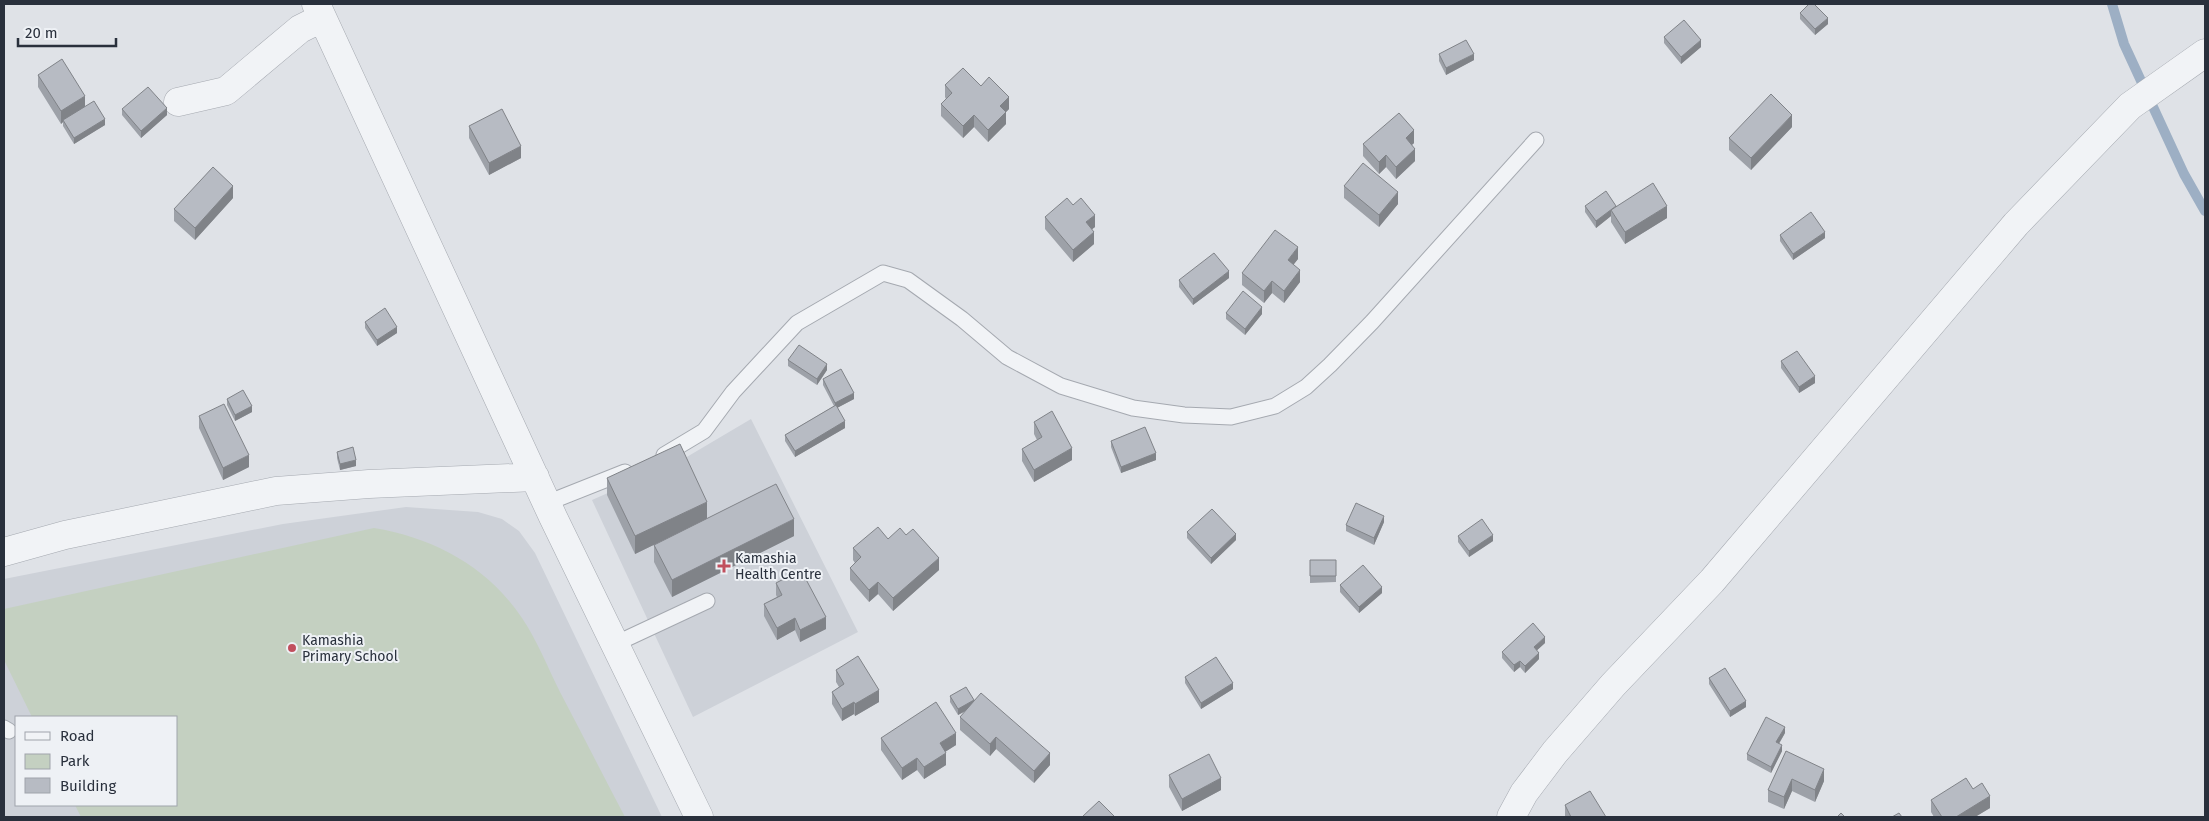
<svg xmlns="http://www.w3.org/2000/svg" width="2209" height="821" font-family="'Fira Sans',sans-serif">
  <rect width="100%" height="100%" fill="#dfe2e7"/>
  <!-- built -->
  <path fill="#cdd1d8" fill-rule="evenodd" d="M751,419L858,632L693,717L592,500L680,461Z
    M406,507L478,512L502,519L519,531L535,553L662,817H4V579L283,524ZM16,717H176V805H16Z"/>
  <!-- green -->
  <path fill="#c4d0c1" d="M374,528C434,538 487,566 522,618C537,640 548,668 560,692C582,734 603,775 625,817H81L75,805H176V717H32L4,660V609Z"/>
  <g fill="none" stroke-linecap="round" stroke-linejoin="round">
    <!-- stream -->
    <path stroke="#9dafc4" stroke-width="10" d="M2112,4L2124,44L2184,174L2205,211"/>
    <!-- service casing -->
    <g stroke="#a5a9b0" stroke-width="17">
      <path id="service" d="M664,455L704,431L733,392L797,323L883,273L908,280L962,319L1007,357L1061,386L1133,408L1184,415L1231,417L1275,406L1306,387L1330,365L1372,322L1536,140
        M547,503L625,472
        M615,644L707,601
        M4,728L9,731"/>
    </g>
    <!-- minor casing -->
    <g stroke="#a5a9b0" stroke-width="29">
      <path id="minor" d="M316,4L553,517L699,817
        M178,102L226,91L300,29L322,18
        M4,552L65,535L276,491L369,484L535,477
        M1511,817L1524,793L1555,752L1613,685L1712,581L2016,224L2130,106L2205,53"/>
    </g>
    <!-- service -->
    <use href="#service" stroke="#f1f3f6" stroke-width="15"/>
    <!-- minor -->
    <use href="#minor" stroke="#f1f3f6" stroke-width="28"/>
  </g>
  <!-- wall -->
  <path fill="#9da1a8" d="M1800,13L1828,24L1815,35L1800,19Z
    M1664,37L1701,47L1681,64L1664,43Z
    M1439,54L1474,60L1446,75L1439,61Z
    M38,75L85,107L105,125L74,144L63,126V122L61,124L38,87Z
    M945,85L981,86L1009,109L1006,112V124L988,142L974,127L963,138L941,116V104L946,99L945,97Z
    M122,109L167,115L141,138L122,115Z
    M469,126L521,158L489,175L469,138Z
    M1792,127L1751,170L1729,150V138Z
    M1414,143L1412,145L1415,161L1396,179L1386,167L1379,174L1363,156V144Z
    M1344,186L1398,204L1379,227L1344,198Z
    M233,198L195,240L174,221V209Z
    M1073,205L1095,227L1092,229L1094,244L1073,262L1045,229V217Z
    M1585,206L1667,218L1625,244L1611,222V216L1596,228L1585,212Z
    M1780,235L1825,238L1793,260L1780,241Z
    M1298,259L1293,264L1300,282L1284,303L1272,293L1264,303L1242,285V273Z
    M1229,278L1193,305L1179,287V280Z
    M1226,313L1262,314L1245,335L1226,319Z
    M365,322L397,333L377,346L365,328Z
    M788,360L827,370L817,385L788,366Z
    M1781,361L1815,383L1799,393L1781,368Z
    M823,379L854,399L837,408L845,428L795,457L785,441V435L834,406L823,385Z
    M227,399L252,412L235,421L227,405Z
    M199,416L249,467L223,480L199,428Z
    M1034,422L1072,460L1034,482L1022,461V449L1037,440L1034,434Z
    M1111,441L1156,460L1121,473L1111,447Z
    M337,452L356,466L340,470L337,458Z
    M607,478L707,519L794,536L672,597L654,562V545L700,522L635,554L607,495Z
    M1384,522L1374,545L1346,531V525Z
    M1187,532L1236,540L1211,564L1187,538Z
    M1458,536L1493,541L1469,557L1458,542Z
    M888,539L939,570L893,611L878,594L869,602L850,580V568L855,563L853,560V548Z
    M1310,560H1336V582L1310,583Z
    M776,583L826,629L800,642L795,630L777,640L764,616V604L777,597L776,595Z
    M1340,585L1382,593L1359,613L1340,592Z
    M1545,643L1537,650L1539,659L1525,673L1520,667L1514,672L1502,658V652Z
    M836,670L879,702L855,716L854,714L842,721L832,704V692L839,687L836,682Z
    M1185,677L1233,689L1201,709L1185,683Z
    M1709,678L1746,707L1730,717L1709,684Z
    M950,696L974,701L1050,765L1034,783L996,749L990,756L960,730V717L966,711L958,715L950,702Z
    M1785,733L1779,744L1782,751L1771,773L1747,760V754Z
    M881,738L956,745L945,752L946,765L924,779L917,770L902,780L881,750Z
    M1786,751L1824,781L1815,802L1792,791L1784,809L1768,802V790Z
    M1169,775L1221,790L1182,811L1169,787Z
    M1973,789L1990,808L1975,817H1934L1931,812V800Z
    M1565,805L1606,817H1565Z"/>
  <!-- shaded-wall -->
  <path fill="#808388" d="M1828,18V24L1815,35V29Z
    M1701,40V47L1681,64V57Z
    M1474,54V60L1446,75V68Z
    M85,96V108L63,120V122L61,124V111Z
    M1009,97V109L1000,118V106Z
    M167,108V115L141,138V131Z
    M1006,112V124L988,142V130Z
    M974,115V127L963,138V126Z
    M1792,115V127L1751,170V158Z
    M105,119V125L74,144V138Z
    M1414,130V143L1406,150V138Z
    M521,146V158L489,175V163Z
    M1415,149V161L1396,179V167Z
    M1386,155V167L1379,174V162Z
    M233,186V198L195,240V228Z
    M1398,192V204L1379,227V215Z
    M1667,206V218L1625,244V232Z
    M1611,210V216L1596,228V221Z
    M1095,215V227L1086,234V222Z
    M1094,232V244L1073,262V250Z
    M1825,232V238L1793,260V254Z
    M1298,247V259L1288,272V260Z
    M1300,270V282L1284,303V291Z
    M1229,271V278L1193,305V299Z
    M1272,281V293L1264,303V291Z
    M1262,307V314L1245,335V329Z
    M397,327V333L377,346V340Z
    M827,364V370L817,385V379Z
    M1815,376V383L1799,393V387Z
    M854,393V399L835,409V403Z
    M252,406V412L235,421V415Z
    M845,421V428L795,457V451Z
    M1072,448V460L1034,482V470Z
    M1156,453V460L1121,473V467Z
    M249,455V467L223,480V468Z
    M356,460V466L340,470V464Z
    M707,502V519L635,554V536Z
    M1384,516V522L1374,545V538Z
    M794,519V536L672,597V580Z
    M1236,534V540L1211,564V558Z
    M1493,535V541L1469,557V551Z
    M939,558V570L893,611V598Z
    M878,582V594L869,602V590Z
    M1382,587V593L1359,613V607Z
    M826,617V629L800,642V630Z
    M795,618V630L777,640V628Z
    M1545,637V643L1534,653V647Z
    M1539,653V659L1525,673V666Z
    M1520,661V667L1514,672V665Z
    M1233,683V689L1201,709V703Z
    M879,690V702L855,716V704Z
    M974,700V706L958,715V709Z
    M1746,701V707L1730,717V711Z
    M854,702V714L842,721V709Z
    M1785,727V733L1776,748V742Z
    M956,733V745L940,755V743Z
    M996,737V749L990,756V744Z
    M1782,745V751L1771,773V767Z
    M946,753V765L924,779V767Z
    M1050,753V765L1034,783V771Z
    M917,758V770L902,780V768Z
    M1824,769V781L1815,802V790Z
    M1221,778V790L1182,811V799Z
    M1792,779V791L1784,809V797Z
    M1990,796V808L1975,817H1956Z"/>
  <!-- building -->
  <path fill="#b7bbc3" stroke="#808388" d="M1809,4H1814L1828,18L1815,29L1800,13Z
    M1684,20L1701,40L1681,57L1664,37Z
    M1466,40L1474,54L1446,68L1439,54Z
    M62,59L85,96L61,111L38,75Z
    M963,68L981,86L989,77L1009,97L1000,106L1006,112L988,130L974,115L963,126L941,104L952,93L945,85Z
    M148,87L167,108L141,131L122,109Z
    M1771,94L1792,115L1751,158L1729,138Z
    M94,101L105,119L74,138L63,120Z
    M502,109L521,146L489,163L469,126Z
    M1399,113L1414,130L1406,138L1415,149L1396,167L1386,155L1379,162L1363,144Z
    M1363,163L1398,192L1379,215L1344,186Z
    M213,167L233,186L195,228L174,209Z
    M1653,183L1667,206L1625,232L1611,210Z
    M1606,191L1616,206L1596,221L1585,206Z
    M1067,198L1073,205L1081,198L1095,215L1086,222L1094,232L1073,250L1045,217Z
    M1811,212L1825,232L1793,254L1780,235Z
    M1275,230L1298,247L1288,260L1300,270L1284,291L1272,281L1264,291L1242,273Z
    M1214,253L1229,271L1193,299L1179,280Z
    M1243,291L1262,307L1245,329L1226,313Z
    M385,308L397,327L377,340L365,322Z
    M799,345L827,364L817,379L788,360Z
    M1797,351L1815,376L1799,387L1781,361Z
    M841,369L854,393L835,403L823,379Z
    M243,390L252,406L235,415L227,399Z
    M224,404L249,455L223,468L199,416Z
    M836,405L845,421L795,451L785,435Z
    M1052,411L1072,448L1034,470L1022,449L1042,437L1034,422Z
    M1145,427L1156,453L1121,467L1111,441Z
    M680,444L707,502L635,536L607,478Z
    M353,447L356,460L340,464L337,452Z
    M776,484L794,519L672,580L654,545Z
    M1356,503L1384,516L1374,538L1346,525Z
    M1212,509L1236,534L1211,558L1187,532Z
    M1482,519L1493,535L1469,551L1458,536Z
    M878,527L888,539L900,528L906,535L913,529L939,558L893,598L878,582L869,590L850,568L861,557L853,548Z
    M1310,560H1336V576H1310Z
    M1363,565L1382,587L1359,607L1340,585Z
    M801,570L826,617L800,630L795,618L777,628L764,604L782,595L776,583Z
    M1533,623L1545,637L1534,647L1539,653L1525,666L1520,661L1514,665L1502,652Z
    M858,656L879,690L855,704L854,702L842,709L832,692L844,684L836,670Z
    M1216,657L1233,683L1201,703L1185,677Z
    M1725,668L1746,701L1730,711L1709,678Z
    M966,687L974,700L958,709L950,696Z
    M981,693L1050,753L1034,771L996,737L990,744L960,717Z
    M936,702L956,733L940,743L946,753L924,767L917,758L902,768L881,738Z
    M1766,717L1785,727L1776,742L1782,745L1771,767L1747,754Z
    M1786,751L1824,769L1815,790L1792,779L1784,797L1768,790Z
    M1209,754L1221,778L1182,799L1169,775Z
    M1966,778L1973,789L1982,783L1990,796L1956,817H1942L1931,800Z
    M1590,791L1606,817H1571L1565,805Z
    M1099,801L1115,817H1082Z
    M1841,813L1845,817H1837Z
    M1899,813L1902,817H1892Z"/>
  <!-- markers -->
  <g fill="#c14f5d" stroke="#eef1f5" stroke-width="2">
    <path d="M721.5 558.5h5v5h5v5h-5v5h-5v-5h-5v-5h5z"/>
    <circle cx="292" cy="648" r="5"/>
  </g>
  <g text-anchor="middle" stroke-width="4" stroke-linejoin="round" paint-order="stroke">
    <!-- poi labels -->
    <g font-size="14" fill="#29303c" stroke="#eef1f5" text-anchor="start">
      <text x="735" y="563">Kamashia<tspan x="735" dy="16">Health Centre</tspan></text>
      <text x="302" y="645">Kamashia<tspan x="302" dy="16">Primary School</tspan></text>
    </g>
  </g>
  <!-- border -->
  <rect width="2209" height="821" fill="none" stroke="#29303c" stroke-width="10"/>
  <!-- legend -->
  <rect x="15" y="716" width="162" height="90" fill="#eef1f5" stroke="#9fa4ab"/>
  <rect x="25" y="732" width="25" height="8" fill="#f1f3f6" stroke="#9fa4ab"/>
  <text x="60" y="741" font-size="15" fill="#29303c">Road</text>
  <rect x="25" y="754" width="25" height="15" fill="#c4d0c1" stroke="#9fa4ab"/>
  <text x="60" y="766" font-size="15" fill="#29303c">Park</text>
  <rect x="25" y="778" width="25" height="15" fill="#b7bbc3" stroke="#9fa4ab"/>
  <text x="60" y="791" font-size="15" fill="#29303c">Building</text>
  <!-- scale -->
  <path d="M18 38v8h98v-8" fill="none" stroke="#29303c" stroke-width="2.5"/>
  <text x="25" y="38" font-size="15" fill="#29303c" stroke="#eef1f5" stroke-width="4" paint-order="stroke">20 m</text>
</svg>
